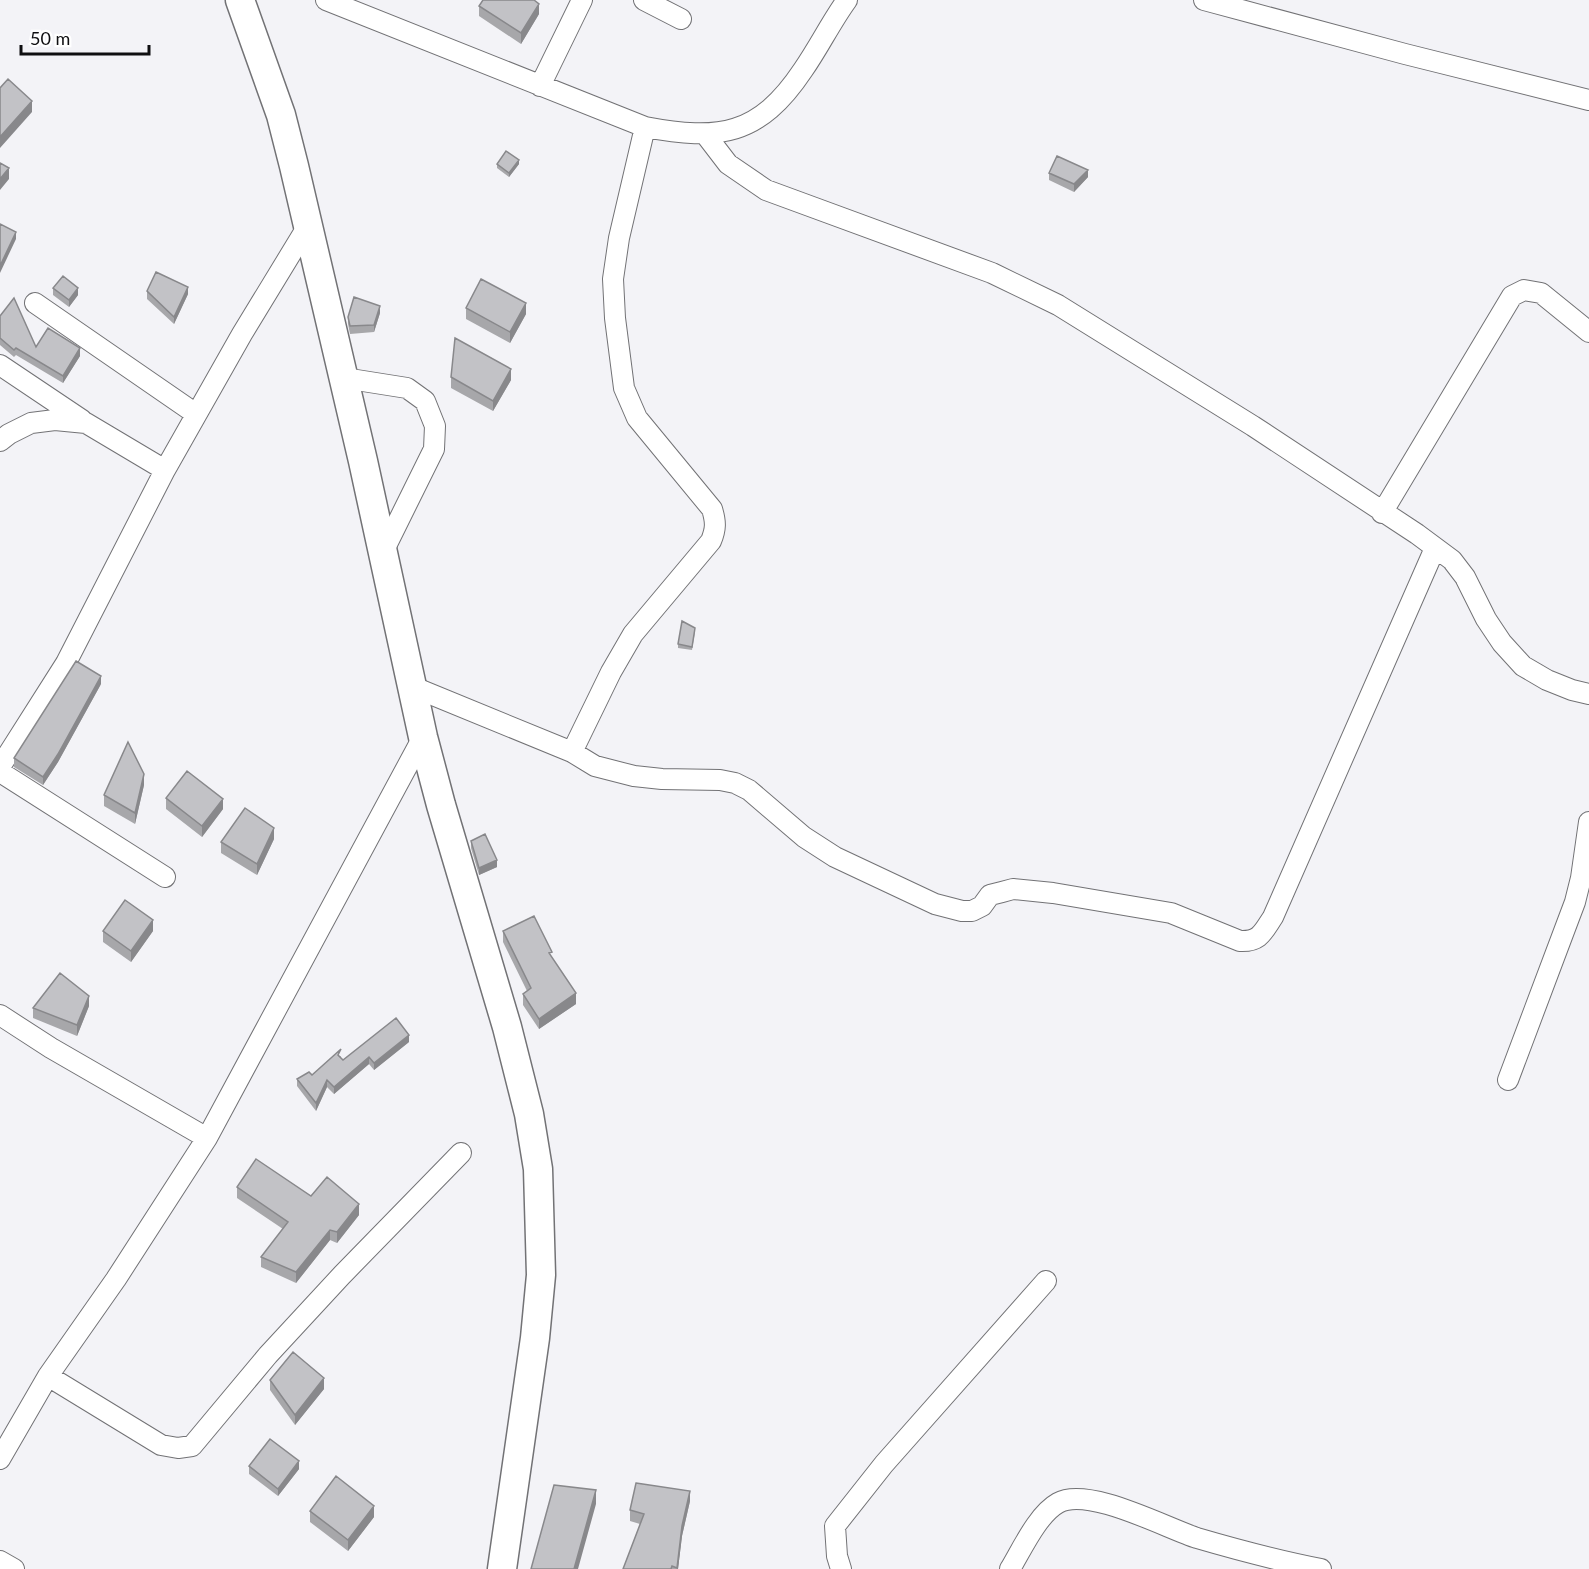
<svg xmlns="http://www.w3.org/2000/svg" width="1589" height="1569" font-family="Lato,sans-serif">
  <rect width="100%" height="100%" fill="#f3f3f7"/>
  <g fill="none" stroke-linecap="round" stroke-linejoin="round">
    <!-- street casing -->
    <g stroke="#727275" stroke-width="22">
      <path id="street" d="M326,0L645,127C719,141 759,136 803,70C819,47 831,22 847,0
        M644,0L681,19
        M1204,0L1405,54L1589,100
        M540,86L582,0
        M705,134L728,164L766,190L992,273L1058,305L1253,426L1417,534L1452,560L1465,577L1486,619L1502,643L1523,666L1547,680L1572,690L1589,694
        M35,303L196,414
        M0,365L82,420
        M344,378L407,388L425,401L435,426L434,449L383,552
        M0,441L9,434L31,423L55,420L86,423L165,470
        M1382,513L1512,296L1524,290L1541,293L1589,332
        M411,686L572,752L595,766L634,776L662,779L720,780L735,783L749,790L804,837L835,857L935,904L962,911H972L982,906L990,895L1002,892L1013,889L1053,893L1171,913L1240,941C1260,942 1263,932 1273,917L1435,548
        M572,752L611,672L633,634L711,541C716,529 716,522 712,509L637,418L624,388L615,318L613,279L619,238L645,127
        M0,767L66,663L165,470L242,334L309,224
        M0,772L165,877
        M0,1015L51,1048L207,1138
        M1508,1080L1575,902L1581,878L1589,822
        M48,1376L161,1445L178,1448L192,1446L268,1355L342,1275L461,1153
        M0,1459L48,1376L116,1279L207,1138L423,737
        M0,1561L14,1569
        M841,1569L837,1556L835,1526L884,1464L1046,1281
        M1010,1569C1022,1549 1038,1514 1058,1503C1088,1486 1166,1528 1197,1538C1238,1550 1280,1561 1321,1569"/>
    </g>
    <!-- secondary casing -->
    <g stroke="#727275" stroke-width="31">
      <path id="secondary" d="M240,0L281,115L294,166L363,461L423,737L441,805L507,1027L529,1114L538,1169L541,1275L535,1338L502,1569"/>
    </g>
    <!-- street -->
    <use href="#street" stroke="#fff" stroke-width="20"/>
    <!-- secondary -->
    <use href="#secondary" stroke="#fff" stroke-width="28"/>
  </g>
  <!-- wall -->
  <path fill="#a7a7aa" d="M479,6L539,14L521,44L479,16Z
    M497,164H519L509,177L497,168Z
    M1049,173L1088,177L1074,192L1049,180Z
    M53,288L78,295L69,307L53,295Z
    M147,291L188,294L174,324L147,299Z
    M466,308L526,314L510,343L466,319Z
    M380,313L374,332L350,334L348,324V317Z
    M0,316L36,347L80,356L63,383L16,355L14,357L0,345Z
    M451,377L511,380L493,411L451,388Z
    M695,632L692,650L678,648V644Z
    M101,684L58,762L43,785L14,767V758Z
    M144,785L135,824L104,806V795Z
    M166,798L223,809L202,837L166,809Z
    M274,839L257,875L221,853V842Z
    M471,841L497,867L479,875L471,848Z
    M103,931H153L131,962L103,942Z
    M503,931L552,959L576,1004L539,1029L523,1005V994L527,991L503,942Z
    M89,1006L77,1036L33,1018V1008Z
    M409,1042L374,1070L369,1064L334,1094L327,1087L316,1111L297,1086V1079L312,1075L341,1056V1058L343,1060Z
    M237,1187L311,1196L359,1215L337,1243L330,1240L296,1283L261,1267V1257L283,1229L237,1198Z
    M270,1380L324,1389L295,1425L270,1390Z
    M249,1466L299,1469L278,1496L249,1474Z
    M690,1501L682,1536L678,1569H623L640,1524L630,1521V1510Z
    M310,1511L374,1517L348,1551L310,1522Z"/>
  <!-- shaded-wall -->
  <path fill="#88888b" d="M539,4V14L521,44V33Z
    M32,101V112L0,148V137Z
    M519,160V164L509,177V173Z
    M9,168V179L0,190V179Z
    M1088,170V177L1074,192V184Z
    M16,232V239L0,273V266Z
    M188,287V294L174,324V317Z
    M78,288V295L69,307V300Z
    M526,303V314L510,343V332Z
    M380,306V313L374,332V325Z
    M80,348V356L63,383V376Z
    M511,369V380L493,411V401Z
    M101,676V684L58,762L43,785V777Z
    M144,774V785L135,824V813Z
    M223,799V809L202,837V826Z
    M274,828V839L257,875V864Z
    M497,860V867L479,875V868Z
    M153,920V931L131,962V951Z
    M576,993V1004L539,1029V1019Z
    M89,996V1006L77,1036V1025Z
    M409,1035V1042L374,1070V1063Z
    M369,1057V1064L334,1094V1087Z
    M327,1080V1087L316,1111V1103Z
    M359,1204V1215L337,1243V1232Z
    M330,1230V1240L296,1283V1272Z
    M324,1378V1389L295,1425V1415Z
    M299,1461V1469L278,1496V1489Z
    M596,1490V1504L578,1569H574Z
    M690,1491V1501L682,1536L678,1569H677L682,1526Z
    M374,1506V1517L348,1551V1540Z"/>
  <!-- building -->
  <path fill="#c2c2c6" stroke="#88888b" stroke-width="1.5" d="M483,0H534L539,4L521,33L479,6Z
    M8,79L32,101L0,137V88Z
    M506,151L519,160L509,173L497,164Z
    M1057,156L1088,170L1074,184L1049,173Z
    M0,163L9,168L0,179Z
    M0,224L16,232L0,266Z
    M156,272L188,287L174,317L147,291Z
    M63,276L78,288L69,300L53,288Z
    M481,279L526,303L510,332L466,308Z
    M354,297L380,306L374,325L350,326L348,317Z
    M14,298L36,347L48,328L80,348L63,376L16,348L14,350L0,338V316Z
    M455,338L511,369L493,401L451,377Z
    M682,621L695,628L692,647L678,644Z
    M76,661L101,676L58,754L43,777L14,758Z
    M128,742L144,774L135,813L104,795Z
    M187,771L223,799L202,826L166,798Z
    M245,808L274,828L257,864L221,842Z
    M485,834L497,860L479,868L471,841Z
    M125,900L153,920L131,951L103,931Z
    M534,916L552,952L549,953L576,993L539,1019L523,994L531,988L503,931Z
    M60,973L89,996L77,1025L33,1008Z
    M396,1018L409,1035L374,1063L369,1057L334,1087L327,1080L316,1103L297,1079L309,1072L312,1075L341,1049L338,1055L343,1060Z
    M256,1159L311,1196L327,1177L359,1204L337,1232L330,1230L296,1272L261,1257L288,1222L237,1187Z
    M293,1352L324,1378L295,1415L270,1380Z
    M270,1439L299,1461L278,1489L249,1466Z
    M336,1476L374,1506L348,1540L310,1511Z
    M636,1483L690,1491L682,1526L677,1568L672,1566L671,1569H623L644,1514L630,1510Z
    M554,1485L596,1490L574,1569H531Z"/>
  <!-- scale -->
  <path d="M21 45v9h128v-9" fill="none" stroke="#0f0f11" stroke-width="3"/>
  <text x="30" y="45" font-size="18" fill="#0f0f11" stroke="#ffffff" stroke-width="4.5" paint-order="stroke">50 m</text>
</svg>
